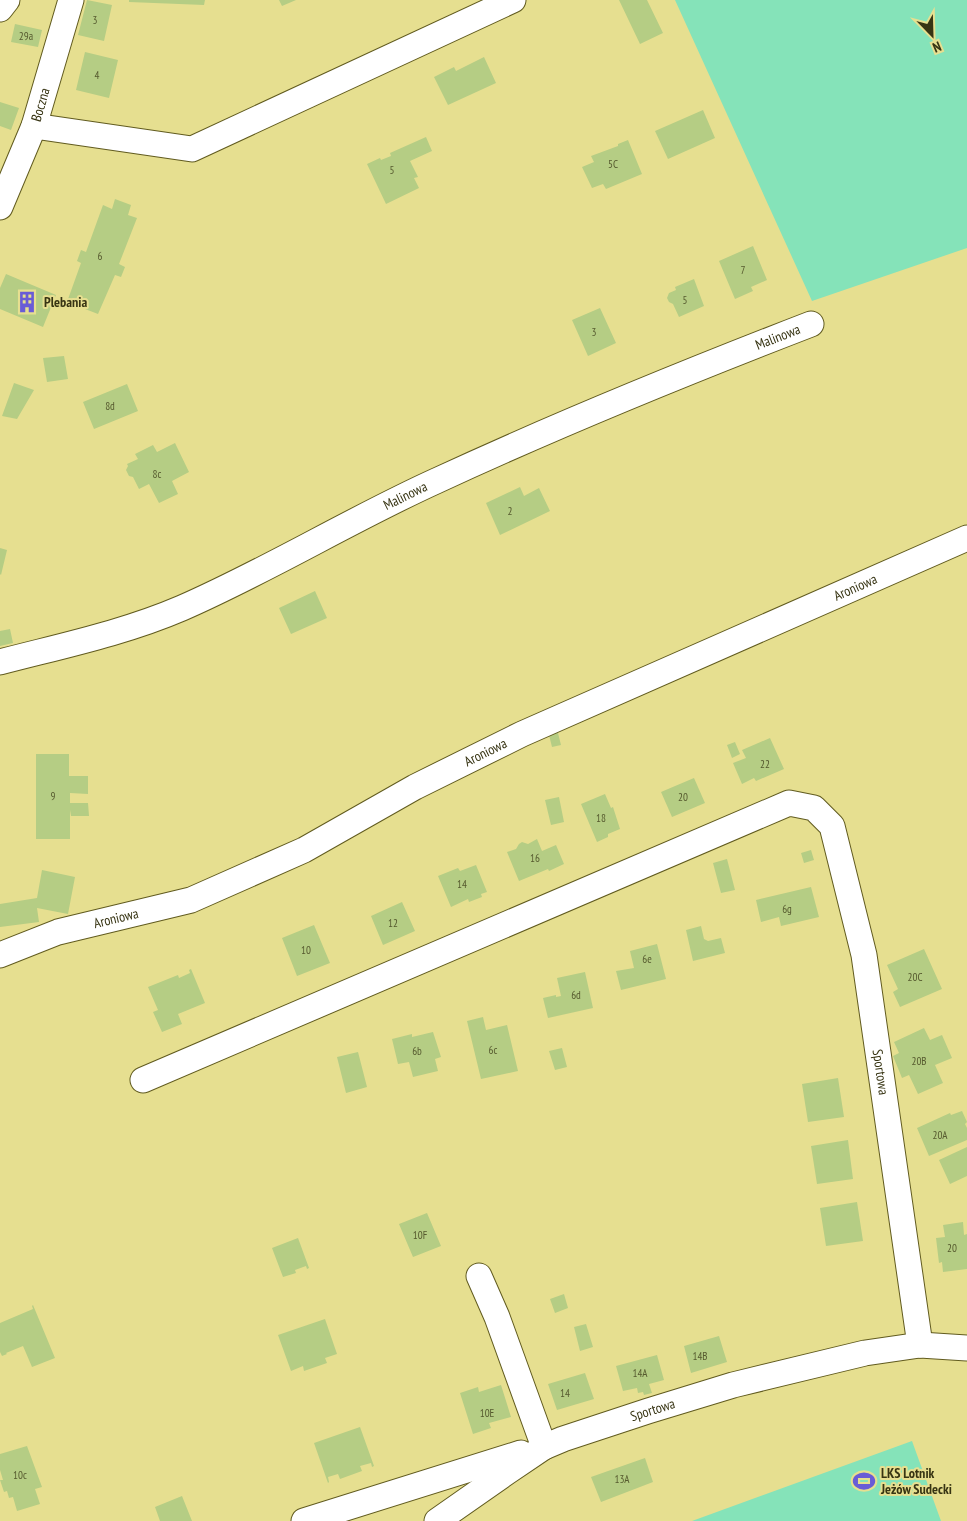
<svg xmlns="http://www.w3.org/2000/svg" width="967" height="1521" font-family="'PT Sans Narrow',sans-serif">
  <rect width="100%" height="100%" fill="#e6df90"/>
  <!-- green -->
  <path fill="#85e3b9" d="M675,0H967V248L812,301Z
    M912,1441L941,1521H692Z"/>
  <!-- building -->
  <path fill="#b5cd84" d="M87,0L112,5L104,41L78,35Z
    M129,0H205L204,5L129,2Z
    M279,0H296L282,6Z
    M619,0H647L663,33L640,44Z
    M15,24L42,30L38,47L11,42Z
    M85,52L118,60L109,98L76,90Z
    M484,57L496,83L448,105L434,77L454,67L456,71Z
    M0,102L19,108L11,130L0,126Z
    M703,110L715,138L668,159L655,131Z
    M426,137L432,151L410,161L418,177L414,178L419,188L386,204L367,164L380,158L381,160L391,156L390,153Z
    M628,140L642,174L606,189L603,184L592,188L582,167L594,162L591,156L618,146V144Z
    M115,199L131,205L128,215L137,218L119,264L125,267L121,277L115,275L98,314L67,302L81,263L77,261L81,250L86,252L103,205L112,209Z
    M753,246L767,280L751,287L753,291L735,299L719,261Z
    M6,274L56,295L43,327L0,309V288Z
    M694,279L704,306L679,317L673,304L669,302L667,298L669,293L676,290L675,287Z
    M600,308L616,343L588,356L572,320Z
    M64,356L68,379L47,382L43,358Z
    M14,383L34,390L17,419L2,416Z
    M127,384L138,411L94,429L83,402Z
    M175,443L189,472L172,481L178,494L159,503L149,484L139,489L133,477L129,476L126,470L128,466L127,464L138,459L135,454L153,445L157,452Z
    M520,487L524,496L539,488L550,511L500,535L486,503Z
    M0,548L7,550L1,575L0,574Z
    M315,591L327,618L291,634L279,608Z
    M10,629L13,643L0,646V631Z
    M557,729L561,745L552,747L548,731Z
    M770,738L784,769L756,781L754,778L742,784L733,763L746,758L742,750Z
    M735,742L740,754L732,758L727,745Z
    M36,754H69V776H88V794L70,793V803H88L89,816H71L70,810V839H36Z
    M694,778L705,803L672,817L661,792Z
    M605,794L611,808L613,807L620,829L608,834V837L597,842L581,804Z
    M559,797L564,822L551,825L545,800Z
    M537,839L542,851L556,845L564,864L549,871L548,869L519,881L507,852L516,849L519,844L522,842L528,844Z
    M811,850L814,860L804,863L801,853Z
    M727,859L735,890L721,893L713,863Z
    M476,865L487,892L481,894L482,897L469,902L468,899L451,907L438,876L458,868L460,871Z
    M42,870L75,877L68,914L37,908L39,922L0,927V904L37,898Z
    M811,887L819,917L781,926L779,917L761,922L756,900Z
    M402,902L415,931L383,945L371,916Z
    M314,925L330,963L297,976L282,938Z
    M701,926L704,939L708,941L721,938L725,953L693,961L686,930Z
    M657,944L666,979L621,990L616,971L634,968L630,951Z
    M924,949L942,989L900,1007L893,992L898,989L887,965Z
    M191,969L205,1003L178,1014L182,1024L162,1032L153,1012L158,1010L148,987L178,975L179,978L190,973L189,970Z
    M585,972L593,1008L548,1018L543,998L556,995V997L561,996L557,978Z
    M483,1017L486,1030L507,1025L518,1071L481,1079L467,1021Z
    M924,1028L930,1040L942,1035L952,1058L935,1065L943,1083L918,1094L909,1075L902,1078L893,1056L899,1053L894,1042Z
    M433,1032L441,1057L435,1059L438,1071L413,1077L409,1062L398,1064L392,1039L412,1034V1037Z
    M562,1048L567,1067L555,1070L549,1051Z
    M358,1052L367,1087L346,1093L337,1057Z
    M838,1078L844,1117L808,1122L802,1084Z
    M962,1111L967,1122L965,1124L967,1128V1140L929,1156L917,1128L950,1113L951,1115Z
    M848,1140L853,1179L817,1184L811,1146Z
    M967,1147V1176L950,1184L939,1160Z
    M857,1202L863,1241L826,1246L820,1208Z
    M427,1213L441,1246L413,1257L399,1224Z
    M963,1222L964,1235L967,1234V1269L943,1272L942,1262L939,1263L936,1238L945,1237L943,1225Z
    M298,1238L309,1268L307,1269L306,1266L295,1270L296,1273L283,1277L272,1248Z
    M564,1294L568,1308L555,1313L550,1299Z
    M33,1305L55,1358L32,1367L23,1346L6,1353L7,1354L2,1356L0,1352V1323L33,1309L32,1306Z
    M325,1319L337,1354L325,1358L327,1363L304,1371L303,1366L291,1371L278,1335Z
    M586,1324L593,1347L580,1351L574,1327Z
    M719,1336L727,1362L691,1373L684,1346Z
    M657,1355L664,1380L649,1384L652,1393L644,1395L643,1392L638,1393L637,1388L623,1391L616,1366Z
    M585,1373L594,1399L557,1410L548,1384Z
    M501,1385L511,1417L489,1423L491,1428L473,1434L460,1393L478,1387L479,1392Z
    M360,1427L374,1466L372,1467L371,1463L360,1466L362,1471L340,1479L338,1474L328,1477L329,1482L328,1483L314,1443Z
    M27,1446L42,1487L35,1489L40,1504L17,1511L13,1497L9,1498L7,1491L4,1492L0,1480H3L0,1470V1454Z
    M645,1458L653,1482L601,1502L591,1477Z
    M182,1496L192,1521H160L155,1507Z"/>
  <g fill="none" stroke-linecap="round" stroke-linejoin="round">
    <!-- minor casing -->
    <g stroke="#615b1f" stroke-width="27">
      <g id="minor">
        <path d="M0,9L7,0"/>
        <path d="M34,126L192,149L513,0"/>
        <path id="s1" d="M0,207L34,126L71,0"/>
        <path id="s2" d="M0,662C61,646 124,633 182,608C269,570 350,520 436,481C559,424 684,373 811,324"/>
        <path id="s3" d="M0,955L58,932L191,900L304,850L415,787L522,734L967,538"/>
        <path id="s4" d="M143,1080L789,803L814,808L832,826L864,955L920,1345"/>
        <path d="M479,1276L497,1317L544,1447"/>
        <path d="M304,1521L521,1453"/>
        <path id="s5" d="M437,1521L507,1472L544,1447L563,1439L648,1411L733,1385L865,1353L920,1345L967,1348"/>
      </g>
    </g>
    <!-- minor -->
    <use href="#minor" stroke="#fff" stroke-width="25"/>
  </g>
  <!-- icons -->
  <defs>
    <g id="building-bare" transform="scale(1.725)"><path d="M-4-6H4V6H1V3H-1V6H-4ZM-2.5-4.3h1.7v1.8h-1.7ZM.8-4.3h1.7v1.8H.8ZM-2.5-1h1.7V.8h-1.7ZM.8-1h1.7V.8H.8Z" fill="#695cd6" stroke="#e6df90" stroke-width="2.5" paint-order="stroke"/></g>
    <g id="stadium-bare" transform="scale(1.725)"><path d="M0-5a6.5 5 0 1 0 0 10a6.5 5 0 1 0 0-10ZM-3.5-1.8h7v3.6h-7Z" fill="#695cd6" stroke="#e6df90" stroke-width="2.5" paint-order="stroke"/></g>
  </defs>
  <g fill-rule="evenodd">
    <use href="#building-bare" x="27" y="302"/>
    <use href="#stadium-bare" x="864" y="1481"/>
  </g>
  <g text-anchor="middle" stroke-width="4" stroke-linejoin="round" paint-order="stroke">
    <!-- number labels -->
    <g font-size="11" fill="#565a2f">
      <text x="95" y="24">3</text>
      <text x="26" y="40">29a</text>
      <text x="97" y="79">4</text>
      <text x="613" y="168">5C</text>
      <text x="392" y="174">5</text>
      <text x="100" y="260">6</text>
      <text x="743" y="274">7</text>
      <text x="685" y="304">5</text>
      <text x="594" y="336">3</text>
      <text x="110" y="410">8d</text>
      <text x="157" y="478">8c</text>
      <text x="510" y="515">2</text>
      <text x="765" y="768">22</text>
      <text x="53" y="800">9</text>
      <text x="683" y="801">20</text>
      <text x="601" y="822">18</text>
      <text x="535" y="862">16</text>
      <text x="462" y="888">14</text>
      <text x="787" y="913">6g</text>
      <text x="393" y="927">12</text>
      <text x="306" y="954">10</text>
      <text x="647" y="963">6e</text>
      <text x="915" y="981">20C</text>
      <text x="576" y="999">6d</text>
      <text x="493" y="1054">6c</text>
      <text x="417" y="1055">6b</text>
      <text x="919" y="1065">20B</text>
      <text x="940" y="1139">20A</text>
      <text x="420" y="1239">10F</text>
      <text x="952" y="1252">20</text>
      <text x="700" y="1360">14B</text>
      <text x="640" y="1377">14A</text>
      <text x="565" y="1397">14</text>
      <text x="487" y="1417">10E</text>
      <text x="20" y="1479">10c</text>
      <text x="622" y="1483">13A</text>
    </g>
    <!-- street labels -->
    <g font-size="14" fill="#373413" stroke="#e6df90">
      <text dy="5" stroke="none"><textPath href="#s1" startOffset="110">Boczna</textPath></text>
      <text dy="5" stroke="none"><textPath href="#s2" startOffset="845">Malinowa</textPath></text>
      <text dy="5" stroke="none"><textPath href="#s2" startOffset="440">Malinowa</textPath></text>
      <text dy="5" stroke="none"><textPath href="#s3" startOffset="934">Aroniowa</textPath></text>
      <text dy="5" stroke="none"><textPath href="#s3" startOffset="529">Aroniowa</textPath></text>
      <text dy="5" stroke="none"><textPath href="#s3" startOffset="122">Aroniowa</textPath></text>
      <text dy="5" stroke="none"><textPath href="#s4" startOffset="1005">Sportowa</textPath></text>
      <text dy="5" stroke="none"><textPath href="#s5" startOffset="245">Sportowa</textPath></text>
    </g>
    <!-- poi labels -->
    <g font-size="14" font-weight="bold" fill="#373413" stroke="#e6df90" text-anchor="start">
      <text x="44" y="307">Plebania</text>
      <text x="881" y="1478">LKS Lotnik<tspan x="881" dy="16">Jeżów Sudecki</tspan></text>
    </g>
  </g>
  <!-- north arrow -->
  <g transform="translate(932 35) rotate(157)" stroke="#e6df90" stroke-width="4" paint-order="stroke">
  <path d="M0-4L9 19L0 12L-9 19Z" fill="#373413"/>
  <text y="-8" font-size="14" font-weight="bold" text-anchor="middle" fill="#373413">N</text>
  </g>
</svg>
